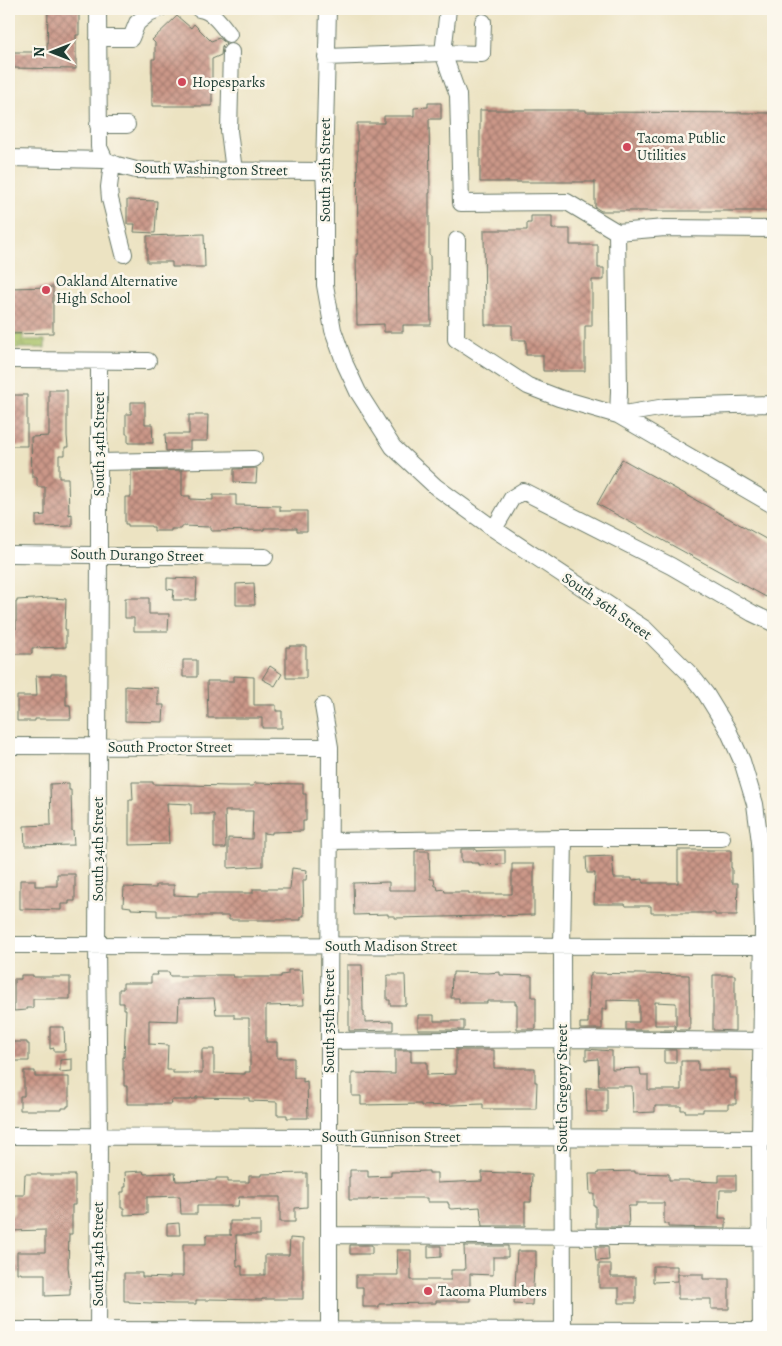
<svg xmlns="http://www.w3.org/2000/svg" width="782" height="1346" font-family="Alegreya,serif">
  <defs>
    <pattern id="grass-tufts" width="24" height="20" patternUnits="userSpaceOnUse" patternTransform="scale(1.25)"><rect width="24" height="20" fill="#a8c167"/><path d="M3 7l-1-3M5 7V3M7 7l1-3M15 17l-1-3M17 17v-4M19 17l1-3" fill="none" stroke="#889e56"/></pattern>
    <pattern id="building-cross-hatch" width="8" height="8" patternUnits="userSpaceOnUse" patternTransform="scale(1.25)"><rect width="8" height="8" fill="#cb9788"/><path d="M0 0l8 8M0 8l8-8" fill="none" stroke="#a47c70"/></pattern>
  </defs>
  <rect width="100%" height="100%" fill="#fbf7ec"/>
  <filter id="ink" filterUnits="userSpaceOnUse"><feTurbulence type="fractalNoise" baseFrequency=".02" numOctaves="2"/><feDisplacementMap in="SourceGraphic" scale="10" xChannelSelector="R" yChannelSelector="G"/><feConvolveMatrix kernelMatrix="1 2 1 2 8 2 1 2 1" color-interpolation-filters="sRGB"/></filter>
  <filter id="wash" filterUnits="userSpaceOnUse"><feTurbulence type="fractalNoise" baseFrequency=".0096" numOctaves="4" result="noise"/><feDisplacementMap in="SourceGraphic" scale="20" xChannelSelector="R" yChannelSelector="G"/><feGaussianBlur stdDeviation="1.12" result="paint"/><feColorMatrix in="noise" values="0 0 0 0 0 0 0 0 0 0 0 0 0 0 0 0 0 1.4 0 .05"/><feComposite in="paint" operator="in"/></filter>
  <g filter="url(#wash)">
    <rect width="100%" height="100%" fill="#ece3c2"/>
    <!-- grass -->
    <path fill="url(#grass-tufts)" stroke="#647f4e" d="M9,334H23V340H45V348H9Z"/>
    <g id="blocks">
      <!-- building -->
      <path fill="url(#building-cross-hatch)" fill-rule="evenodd" d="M48,9H79V35H76V69L9,68V52H47Z
        M177,16L191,28L194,24L211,41L219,38L226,43L222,47L221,55L212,59V106H152V59H155V43L152,40Z
        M428,103H441V119H429L430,193H429V255H430L431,325H403V332H384V324L357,325L356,254H358L357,123H384V116H414V108L428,107Z
        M480,110H586V112L773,113V211H601L595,207V182H480Z
        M127,200L157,201L155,233L134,232L135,224H127Z
        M531,216H552V229H570V245H598V268H604V280H592V326H585V371H543V355H526V340H512V325H485L484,230H527V223H531Z
        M204,234L205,267H172V262H147V236Z
        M53,287V333L9,334V288Z
        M49,390H67V436L68,447H65V455H59V478H68L69,515L72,514V526L36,527V516L45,515V487H38V486H37V477H32L31,437L49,436Z
        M9,395H27V446H9Z
        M131,402H145V424H152L153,443H128V434H126V414H131Z
        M189,415H208L207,441H190V450L166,451L165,434H189Z
        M622,459L773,543V584L766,597L597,504Z
        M257,468L256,483L234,482V469Z
        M182,470V496H190V499L213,500V495H236V505L280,506V511H307V531H297V528H264V530L211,531V527L181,526V529H171V531H154V527H151V526H128V524H125V497H131V471Z
        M167,578L197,579L196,600H173L174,590L167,589Z
        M254,583L255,605H236V584Z
        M51,598L66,599L65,629H66V647L32,648V654H14V629H16V602H17V600Z
        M125,598H149V614H169L168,631H134V618H125Z
        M290,646H306V678H286V647H290Z
        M183,660H197V677H183Z
        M270,666L282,674L275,686L262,679Z
        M51,674H66V705H70L71,719H35V721H17V696H37L36,676H51Z
        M234,676L254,677V705H276V711H282V728H262V718H208L207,681H234Z
        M125,686L158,688V705H164L163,722L125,721Z
        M132,782H153V784L227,786H253L254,783L303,784V794H306V821H303V831L272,832V834L263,833V866L228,868V838L252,839L253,811H225L226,848H214V814H191V804L167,803L169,844L129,845V800H133Z
        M69,783V790H71L72,831H73L74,845L25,846L24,826L51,825L50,784Z
        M461,849H476V851L505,850V864L479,865V863H471V862H461Z
        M678,850H731V868H732V883H738L737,915H715V913H651V906H626L625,904H594L595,873H587L586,857L612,856L614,878H632V880L643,879V883H678Z
        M415,851H429L430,879H434L435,886H437L438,890L444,889L445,892H469V894H512V864H534V915L395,918V916H388V914L354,915L353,883L389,882V890H415Z
        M292,868L307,870L306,880H303L304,916H301V920H229V916H157V910L131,909V907L123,906L124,887L156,888V885H174V895L198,896V893H253V889H290Z
        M57,874H75V901H69V904H61V910L20,909V880H35V886H57Z
        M347,965H362L363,1011H364V1017H365V1022L393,1021V1030L349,1031V999H347Z
        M288,970H302L304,1005L266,1006V1042H277V1058H294V1078H303V1082L307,1081L308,1118H287V1115H277V1102L249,1101V1098L196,1097V1099H191V1100H173L171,1101L172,1104H127V1086H124V1070H123V1057H124L126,1009H124V1003H119V989H123V983H151V975H158L157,972H169L170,976H214V975H233V977H281V975L288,974ZM214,998L216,1014H234V1018H249V1027H250V1072H245V1074L214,1073V1049H202V1073H173V1070H167L168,1045L149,1044V1020L178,1021L179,999Z
        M453,972L488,973L500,972V975L532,976V997H536V1029H517V1004H515V1001H487V1003H459V998H451L452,975H453Z
        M591,973L689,975L690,1030H676V1003L655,1002V1025H675V1030H626V1022H639V1001L607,1000V1009H602V1029H580V1023H588L589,976H591Z
        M21,975H33V977H70V999H33V1008H26V1010L14,1011V979H21Z
        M389,975H405L406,1005H390V1000H387V976Z
        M713,975H735V1031L713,1030Z
        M418,1015H434V1021H464V1030H418Z
        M50,1027H64L65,1051H54V1048L50,1049Z
        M9,1042H27V1044H29V1061H13V1057H9Z
        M586,1049L612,1051V1069L640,1068L641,1075H648V1090H681V1061H698V1070H729V1078H736V1104H728V1109H703V1112H685V1110H681V1106H655V1112L633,1113L632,1086H599L598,1059L586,1060Z
        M395,1050H411V1062H427V1075L456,1074V1050H494V1068H535V1082H537L536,1109H483V1104L421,1106V1104L361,1105V1096H352V1073L395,1074Z
        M664,1050H676V1063H664Z
        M72,1059V1071L60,1072V1060Z
        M24,1071H35V1077H69V1106H67V1108H62V1110H20V1096H24Z
        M586,1088H607V1112H587Z
        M350,1170H368V1177L391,1176V1172L429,1171V1173H437V1183L482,1181V1172L532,1174L531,1202H525V1226H482L480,1207L451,1209L449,1208V1204H448V1202H427V1198H396L368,1199V1200H349V1177H350Z
        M143,1171L144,1174L175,1173L176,1181L216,1180V1178H228V1182H249V1176H261V1174L307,1173V1207L295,1208V1222H280V1197H239L238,1206H197V1214H181L180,1196L147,1197V1214L124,1215V1208H121V1192H124V1187H126L125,1172Z
        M635,1171V1173L669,1174V1180H689V1181L719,1182V1175H736V1190H720L719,1218H726V1228L668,1227V1224H664V1203H636V1206H628L629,1227H596V1206H594V1194H590L589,1174H598V1172Z
        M25,1174H41V1175H75V1205H72V1234H69L68,1267L71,1288H70V1295L45,1296V1274H21V1273H17V1252H45V1230L9,1231V1215H14V1195H24Z
        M230,1221H260V1235H236L237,1266H242V1275H265V1255H289L290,1238L303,1239V1299H262V1300L209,1299V1300H196V1304H172L129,1302V1301H124V1273H142V1277L170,1278V1276H183V1244H206V1235H232H230Z
        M179,1223L180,1235H167V1224Z
        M350,1245H372V1254H350Z
        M428,1246H441V1257L428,1258Z
        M464,1246H508V1257H493V1275L470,1274V1301H436V1303H431L379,1304V1307H363V1287H356V1275H398L397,1250H411V1280H451V1270H465Z
        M595,1247H608L609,1260L596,1261Z
        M517,1251H536V1268H534L532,1305L514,1304Z
        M599,1264H611V1277H636V1303H619V1288H599Z
        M653,1266H677V1281L653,1282Z
        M678,1274H703V1279H729V1309H711V1299H678Z"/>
    </g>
  </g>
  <g filter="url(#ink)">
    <use href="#blocks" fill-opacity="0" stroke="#677766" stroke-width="1"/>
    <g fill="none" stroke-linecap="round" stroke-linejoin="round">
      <!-- minor casing -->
      <g stroke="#677766" stroke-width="18">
        <path id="minor" d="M98,9L99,147L105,160
          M199,9C212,10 221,24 229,34
          M328,9L324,171L325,190V285L333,330L345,364L358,392L393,447L436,487L494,529L645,629L691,675L706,694L728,730L742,761L755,804L760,842L763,928L760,1138L761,1337
          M448,9L443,53L458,95L461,203L567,202L617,232L665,228L773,229
          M98,38H131L137,23L149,13L159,9
          M231,52L229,131L234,171
          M326,57L443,53L482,54L483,22
          M98,125H127
          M9,158L105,160L117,165L136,170L324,171
          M112,163L109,187L110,199L124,254
          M617,232L619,391L618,415
          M457,240L456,339L528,386L559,398L618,415L773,505
          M9,360L148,361
          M618,415L665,407L773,404
          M99,462L254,459
          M494,529L512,498L523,491L671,566L752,613L773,623
          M9,554L265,557
          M323,706L330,747L329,1041V1337
          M9,746L330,747
          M330,841L564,838H722
          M9,945L771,946
          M329,1041L563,1039L773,1041
          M9,1136L773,1138
          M329,1235L773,1238
          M9,1330L773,1331
          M98,1337L99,1137L97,945L99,554V361
          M563,1337L562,946L564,838"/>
      </g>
      <!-- minor -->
      <use href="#minor" stroke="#fff" stroke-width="16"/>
    </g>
  </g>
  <!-- markers -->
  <g fill="#d1495b" stroke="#fbf7ec" stroke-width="2">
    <circle cx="182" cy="82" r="5"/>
    <circle cx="627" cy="147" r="5"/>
    <circle cx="46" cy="290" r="5"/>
    <circle cx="428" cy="1291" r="5"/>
  </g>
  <g text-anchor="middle" stroke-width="5" stroke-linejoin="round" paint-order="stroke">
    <!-- poi labels -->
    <g font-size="15" fill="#1f3d34" stroke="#fbf7ec" text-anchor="start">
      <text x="192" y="87">Hopesparks</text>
      <text x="637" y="143">Tacoma Public<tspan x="637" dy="17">Utilities</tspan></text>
      <text x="56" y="286">Oakland Alternative<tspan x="56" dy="17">High School</tspan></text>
      <text x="438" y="1296">Tacoma Plumbers</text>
    </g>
    <!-- street labels -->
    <g font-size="15" fill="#1f3d34" stroke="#fbf7ec">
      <text transform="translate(211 169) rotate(1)" y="5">South Washington Street</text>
      <text transform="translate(325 170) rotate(-90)" y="5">South 35th Street</text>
      <text transform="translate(99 444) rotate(-90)" y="5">South 34th Street</text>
      <text transform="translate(137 555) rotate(1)" y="5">South Durango Street</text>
      <text transform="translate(607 606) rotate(35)" y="5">South 36th Street</text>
      <text x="170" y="752">South Proctor Street</text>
      <text transform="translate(98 849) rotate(-90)" y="5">South 34th Street</text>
      <text x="391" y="951">South Madison Street</text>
      <text transform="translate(329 1021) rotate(-90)" y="5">South 35th Street</text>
      <text transform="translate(562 1088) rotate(-90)" y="5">South Gregory Street</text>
      <text x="391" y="1142">South Gunnison Street</text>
      <text transform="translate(98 1254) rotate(-90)" y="5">South 34th Street</text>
    </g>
  </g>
  <!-- margin -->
  <rect width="782" height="1346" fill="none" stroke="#fbf7ec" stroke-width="30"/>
  <!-- north arrow -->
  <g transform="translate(52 52) rotate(270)" stroke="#fbf7ec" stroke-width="4" paint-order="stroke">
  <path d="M0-4L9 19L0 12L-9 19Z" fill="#1f3d34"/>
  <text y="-8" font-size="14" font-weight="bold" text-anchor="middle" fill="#1f3d34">N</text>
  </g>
</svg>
